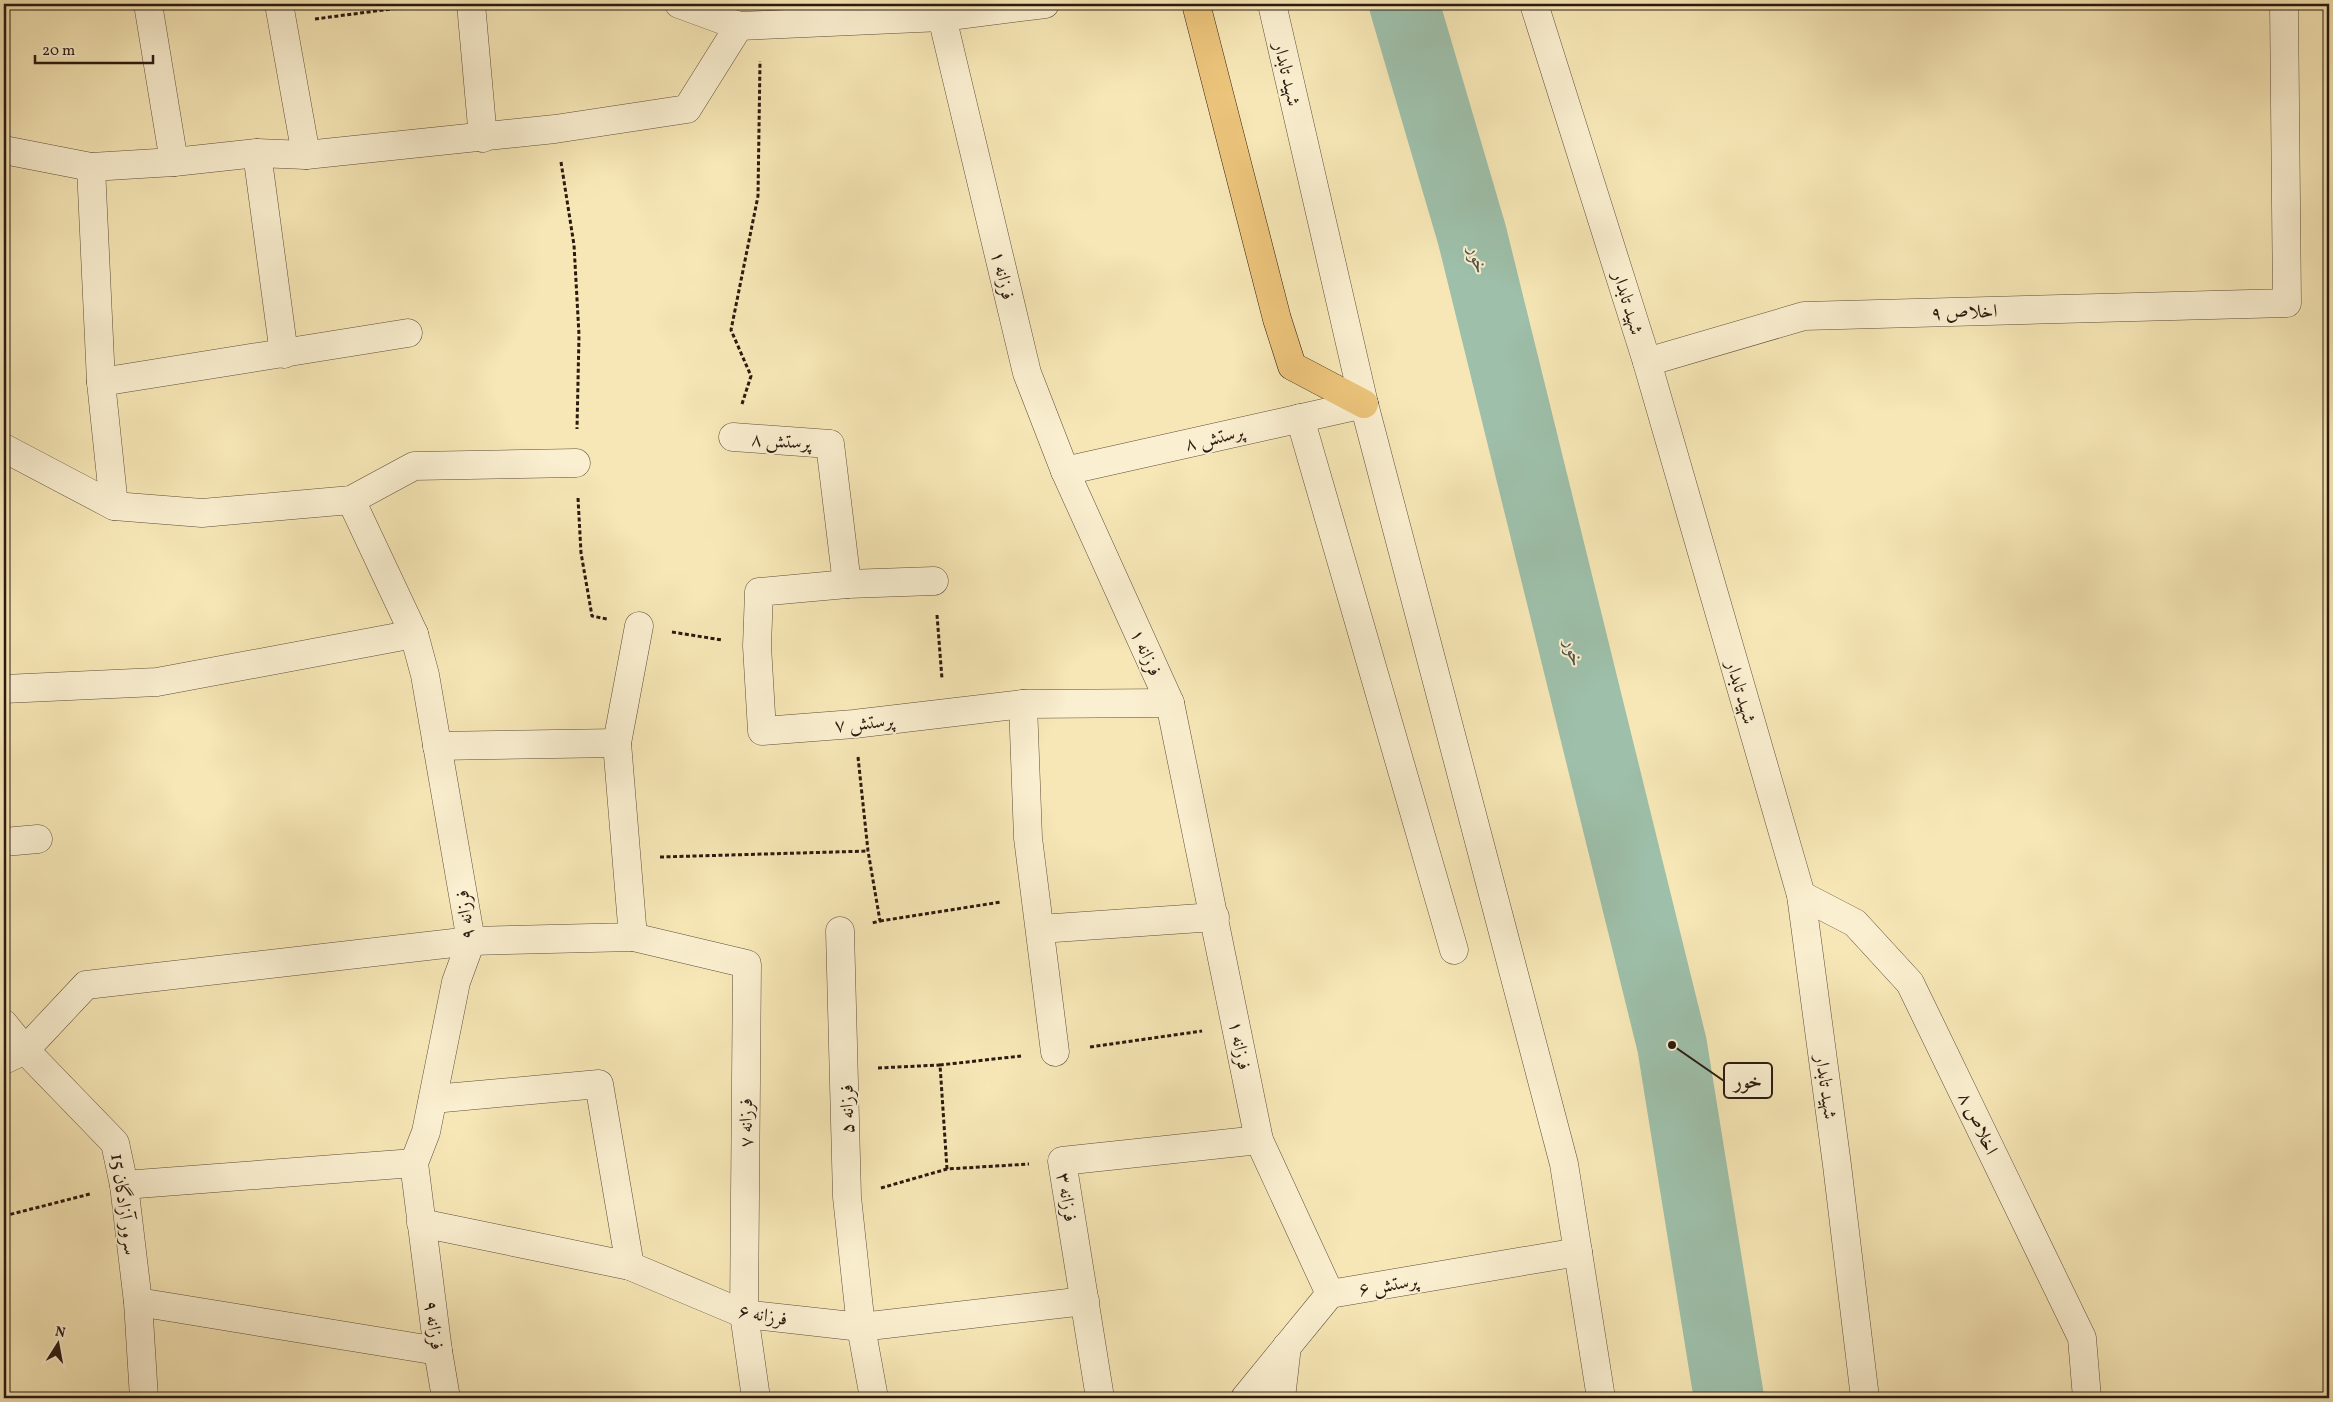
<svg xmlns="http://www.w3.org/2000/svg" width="2333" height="1402" font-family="Vollkorn,Amiri,serif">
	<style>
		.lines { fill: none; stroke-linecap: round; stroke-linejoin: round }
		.river { stroke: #9ec0ab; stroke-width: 70 }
		.minor-casing { stroke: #5e4d39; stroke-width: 29 }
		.major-casing { stroke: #2b1a0f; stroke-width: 29 }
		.path { stroke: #2b1a0f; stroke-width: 3; stroke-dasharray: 4 2.5; stroke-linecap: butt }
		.minor { stroke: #faefd0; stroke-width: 28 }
		.major { stroke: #ecc47b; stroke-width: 28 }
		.labels { text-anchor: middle; stroke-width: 4; stroke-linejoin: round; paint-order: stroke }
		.street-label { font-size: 19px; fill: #2b1a0f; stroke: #faefd0 }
		.water-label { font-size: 20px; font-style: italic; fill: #535446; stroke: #faefd0 }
		.leader { fill: none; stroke: #2b1a0f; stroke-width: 2 }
		.callout-dot { fill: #2b1a0f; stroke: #faefd0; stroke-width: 2 }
		.callout { fill: #faefd0; stroke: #2b1a0f; stroke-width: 2 }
		.callout-label { font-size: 20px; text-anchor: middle; font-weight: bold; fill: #2b1a0f }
	</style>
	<rect width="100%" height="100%" fill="#f7e7b6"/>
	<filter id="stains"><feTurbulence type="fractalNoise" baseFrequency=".004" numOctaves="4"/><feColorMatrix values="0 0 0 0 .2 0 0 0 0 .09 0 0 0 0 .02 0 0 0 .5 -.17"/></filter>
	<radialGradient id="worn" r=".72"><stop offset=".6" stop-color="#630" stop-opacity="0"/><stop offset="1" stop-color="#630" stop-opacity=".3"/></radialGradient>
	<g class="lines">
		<polyline class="river" points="1404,4 1472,235 1672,1045 1729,1398"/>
		<g class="minor-casing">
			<g id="minor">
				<polyline points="148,4 174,162"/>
				<polyline points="279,4 306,155"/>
				<polyline points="471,4 483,138"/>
				<polyline points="679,4 739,26 942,17 1045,4"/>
				<polyline points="1272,4 1364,404 1564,1164 1601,1398"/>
				<polyline points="1534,4 1647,362 1801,895 1837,1165 1865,1398"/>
				<polyline points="942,17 1027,373 1065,471 1170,703 1259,1140 1330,1294"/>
				<polyline points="4,150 91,167 174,162 257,153 306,155 555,129 687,109 739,26"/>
				<polyline points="257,153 284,354"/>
				<polyline points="91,167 101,382 114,506"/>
				<polyline points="1647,362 1804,316 2287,303 2284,4"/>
				<polyline points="101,382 408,333"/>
				<polyline points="1300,418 1454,950"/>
				<polyline points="733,437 830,444 847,584"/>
				<polyline points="4,448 114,506 202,513 351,500 414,466 576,463"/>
				<polyline points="1065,471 1364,404"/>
				<polyline points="351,500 414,634 425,675 471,941 456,982 426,1132 414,1163 438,1351 446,1398"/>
				<polyline points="934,581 847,584 759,592 757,646 762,731 854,724 1023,704 1170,703"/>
				<polyline points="4,689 157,682 414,634"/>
				<polyline points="1023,704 1028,838 1055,1052"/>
				<polyline points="437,746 617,743"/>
				<polyline points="4,842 38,839"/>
				<polyline points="1801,895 1855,923 1910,983 2082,1338 2087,1398"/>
				<polyline points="1040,929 1215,917"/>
				<polyline points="840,931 847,1197 861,1327 874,1398"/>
				<polyline points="633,937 747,964 744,1314 756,1398"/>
				<polyline points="4,1024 25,1050 115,1143 124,1185 138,1302 144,1398"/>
				<polyline points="4,1060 25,1050 86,985 471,941 633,937 617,743 639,626"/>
				<polyline points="433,1099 599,1084 630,1266"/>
				<polyline points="124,1185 414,1163"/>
				<polyline points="421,1223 630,1266 744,1314 861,1327 1085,1301"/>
				<polyline points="138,1302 438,1351"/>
				<polyline points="1100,1398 1062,1161 1259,1140"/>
				<polyline points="1245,1398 1330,1294 1578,1252"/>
				<polyline points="1281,1398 1287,1346"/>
			</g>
		</g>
		<g class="major-casing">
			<polyline id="major" points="1196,4 1277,319 1292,366 1364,404"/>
		</g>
		<g class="path">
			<polyline points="315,19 429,4"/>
			<polyline points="561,162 574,245 579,335 577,429"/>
			<polyline points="742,404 751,376 731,330 758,196 760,61"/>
			<polyline points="578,498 581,553 592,616 607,619"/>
			<polyline points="937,615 942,679"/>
			<polyline points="672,632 722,640"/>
			<polyline points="858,757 868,851 880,921 872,923"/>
			<polyline points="660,857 868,851"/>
			<polyline points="880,921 1001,902"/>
			<polyline points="1090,1047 1202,1031"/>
			<polyline points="878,1068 940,1065"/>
			<polyline points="947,1169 940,1065 1021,1056"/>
			<polyline points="881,1188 947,1169 1029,1164"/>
			<polyline points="4,1216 90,1194"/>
		</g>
		<use href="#minor" class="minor"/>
		<use href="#major" class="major"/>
	</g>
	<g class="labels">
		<g class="street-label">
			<text transform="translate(1288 74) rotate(77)" y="7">شهید تابدار</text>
			<text transform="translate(1004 275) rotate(77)" y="7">فرزانه ۱</text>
			<text transform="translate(1629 303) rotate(73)" y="7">شهید تابدار</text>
			<text transform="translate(1964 311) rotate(-2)" y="7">اخلاص ۹</text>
			<text transform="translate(1214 437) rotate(-13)" y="7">پرستش ۸</text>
			<text transform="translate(781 440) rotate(4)" y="7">پرستش ۸</text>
			<text transform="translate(1147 652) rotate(66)" y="7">فرزانه ۱</text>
			<text transform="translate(1742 692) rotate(74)" y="7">شهید تابدار</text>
			<text transform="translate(864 722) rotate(-5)" y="7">پرستش ۷</text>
			<text transform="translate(464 915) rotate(-97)" y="7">فرزانه ۹</text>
			<text transform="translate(1241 1045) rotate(79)" y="7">فرزانه ۱</text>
			<text transform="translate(1827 1087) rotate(82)" y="7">شهید تابدار</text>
			<text transform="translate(846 1109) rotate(-91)" y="7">فرزانه ۵</text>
			<text transform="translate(745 1123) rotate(-90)" y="7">فرزانه ۷</text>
			<text transform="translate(1979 1123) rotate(64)" y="7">اخلاص ۸</text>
			<text transform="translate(1068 1197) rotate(81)" y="7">فرزانه ۳</text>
			<text transform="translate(125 1204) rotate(82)" y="7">سرور آزادگان 15</text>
			<text transform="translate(1388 1284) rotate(-9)" y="7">پرستش ۶</text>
			<text transform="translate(763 1314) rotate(10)" y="7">فرزانه ۶</text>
			<text transform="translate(435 1325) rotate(82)" y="7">فرزانه ۹</text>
		</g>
		<g class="water-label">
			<text transform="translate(1479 260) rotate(76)" y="7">خور</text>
			<text transform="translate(1575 653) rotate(76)" y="7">خور</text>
		</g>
	</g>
	<path class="leader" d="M1672 1045L1724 1081"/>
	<circle class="callout-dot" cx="1672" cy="1045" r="5"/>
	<rect class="callout" x="1724" y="1063" width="48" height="35" rx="5"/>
	<g class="callout-label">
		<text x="1748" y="1088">خور</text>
	</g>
	<rect width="2333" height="1402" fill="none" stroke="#f7e7b6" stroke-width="20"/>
	<rect x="5" y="5" width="2323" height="1392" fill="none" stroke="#2b1a0f" stroke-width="2.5"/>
	<rect x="10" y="10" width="2313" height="1382" fill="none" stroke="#2b1a0f"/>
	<g transform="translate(58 1344) rotate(11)" stroke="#faefd0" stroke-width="4" paint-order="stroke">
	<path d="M0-4L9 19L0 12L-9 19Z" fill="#2b1a0f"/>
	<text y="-8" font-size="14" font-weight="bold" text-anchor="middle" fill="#2b1a0f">N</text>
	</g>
	<path d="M35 55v8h118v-8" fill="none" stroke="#2b1a0f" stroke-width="2.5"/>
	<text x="42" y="55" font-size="15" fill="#2b1a0f" stroke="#faefd0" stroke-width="4" paint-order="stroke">20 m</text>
	<rect width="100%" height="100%" filter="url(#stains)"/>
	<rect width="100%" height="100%" fill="url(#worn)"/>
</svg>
